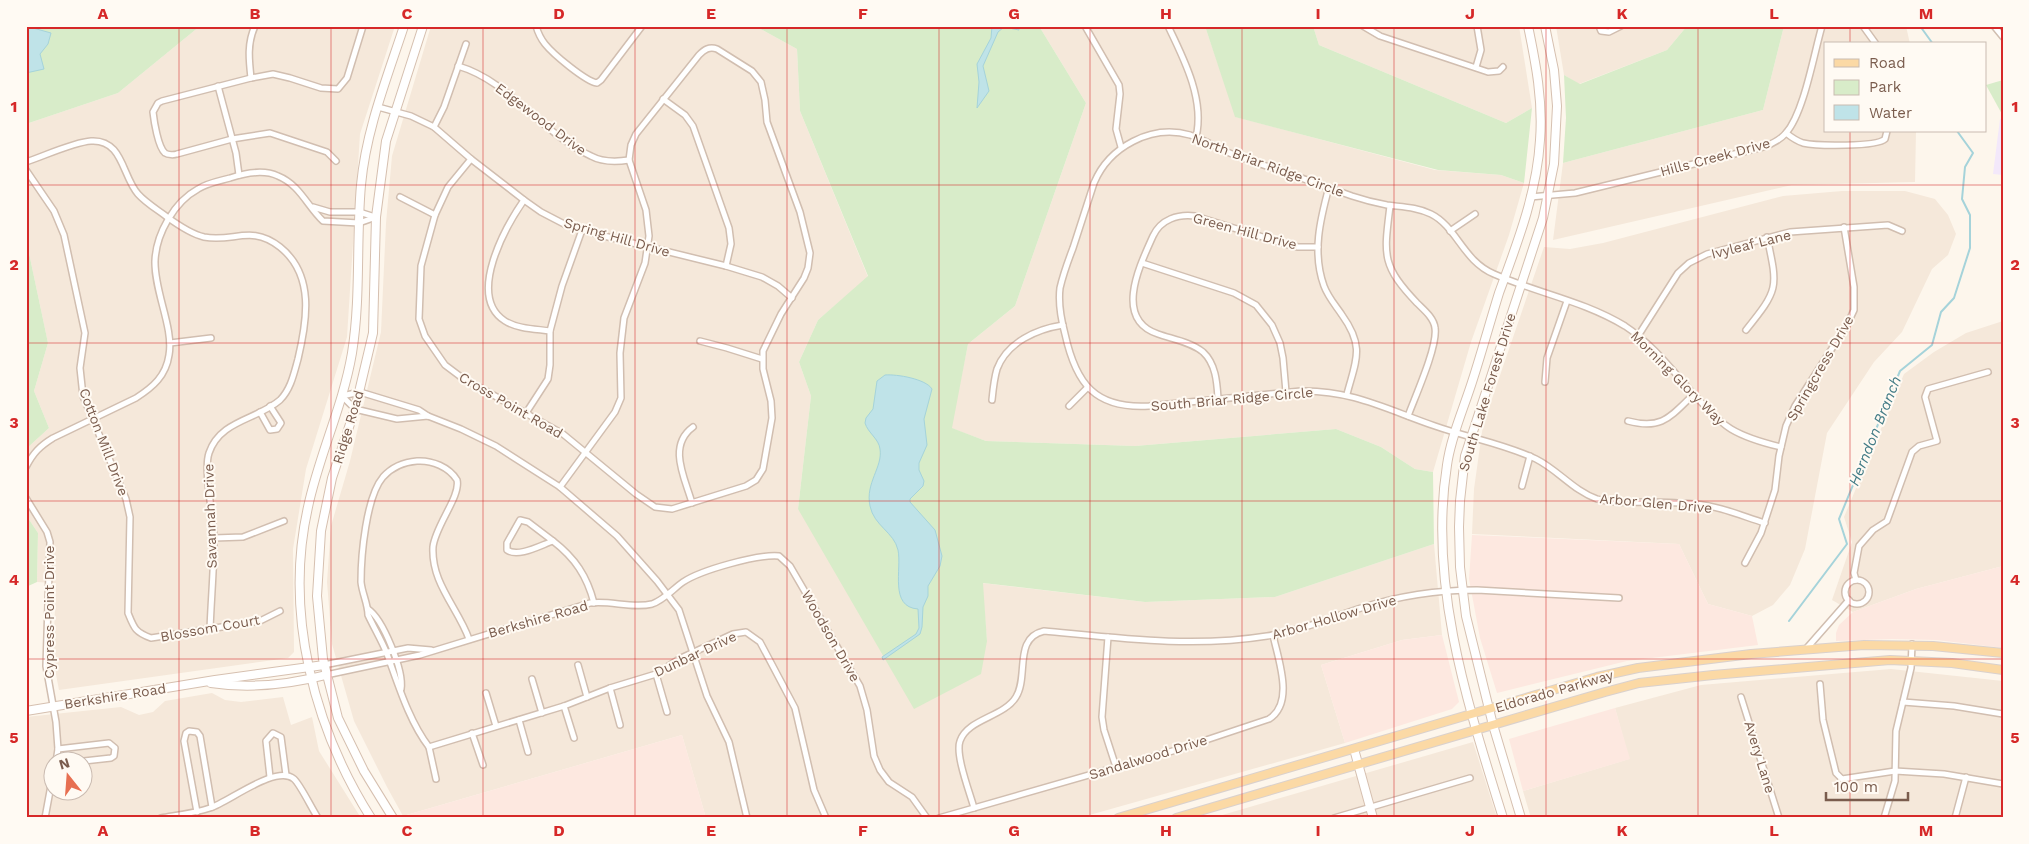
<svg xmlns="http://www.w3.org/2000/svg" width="2029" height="844" font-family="'Work Sans',sans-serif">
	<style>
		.residential { fill: #f5e8da; fill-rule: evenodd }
		.commercial { fill: #fde8e0 }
		.education { fill: #f3e8fa }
		.green { fill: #d8ecc9 }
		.water { fill: #bfe3e8; stroke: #a5d3da }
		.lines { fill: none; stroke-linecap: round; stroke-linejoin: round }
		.stream { stroke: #a5d3da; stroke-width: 2 }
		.street-casing { stroke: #d1beb0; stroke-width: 8 }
		.secondary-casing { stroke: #d6c0b0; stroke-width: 10 }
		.primary-casing { stroke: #dad1cd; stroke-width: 10 }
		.street { stroke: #fff; stroke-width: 5 }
		.secondary { stroke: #fff; stroke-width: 8 }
		.primary { stroke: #fbd9a5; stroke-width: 8 }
		.grid { fill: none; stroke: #d62828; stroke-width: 1; stroke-opacity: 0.55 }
		.labels { text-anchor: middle; stroke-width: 4; stroke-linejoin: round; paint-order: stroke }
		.street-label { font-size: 14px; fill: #7a5c4d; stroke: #fffaf3 }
		.water-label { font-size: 15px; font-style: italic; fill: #437c86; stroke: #fffaf3 }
		.neatline { fill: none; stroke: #d62828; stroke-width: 2 }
		.grid-label { font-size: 16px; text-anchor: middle; font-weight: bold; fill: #d62828 }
	</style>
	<rect width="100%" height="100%" fill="#fdf6ec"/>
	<g class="residential">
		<polygon points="200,26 395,26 360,134 347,337 306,469 293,549 294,652 288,658 59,690 53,659 56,583 37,582 38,533 26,515 26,449 49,428 34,391 48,343 26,239 26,124 118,93"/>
		<polygon points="431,26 755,26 797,49 800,111 868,277 818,320 799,362 811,396 798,509 987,641 982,583 1145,602 1275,597 1434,544 1442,635 1402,640 1321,665 1345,743 1079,818 706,818 682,735 403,816 387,787 354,721 332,644 327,582 331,526 350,461 381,332 386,223 392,156"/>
		<polygon points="1039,26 1205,26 1236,117 1435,170 1501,175 1524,183 1509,235 1471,342 1433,472 1415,469 1381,447 1336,429 1135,446 986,441 951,428 968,344 1015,306 1086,103"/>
		<polygon points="1313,26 1519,26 1532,108 1506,123 1319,45"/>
		<polygon points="1556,26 1687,26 1667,50 1579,84 1564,75"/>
		<polygon points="1784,26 1906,26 1910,44 1825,44 1825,131 1916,131 1915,182 1792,185 1553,240 1563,163 1763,110"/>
		<polygon points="1842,191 1905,191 1935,199 1948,215 1956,234 1948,255 1932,269 1902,332 1874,362 1827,433 1805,549 1790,585 1773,605 1752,616 1708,604 1679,544 1472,534 1474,489 1483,425 1544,247 1570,249 1603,243 1783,196"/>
		<polygon points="2003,321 2003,566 1916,589 1853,612 1832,600 1852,542 1844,517 1904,374 1934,352 1966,333"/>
		<polygon points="1891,669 2003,681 2003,818 1531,818 1523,791 1629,759 1615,708 1701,685"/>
		<path d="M 212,693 L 225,700 L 241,702 L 283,697 L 291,725 L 312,717 L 319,751 L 361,818 L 26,818 L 26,717 L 121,707 L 139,715 L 153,712 L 165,701 ZM 52,762 L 82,762 L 82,792 L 52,792 Z"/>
		<polygon points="1473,742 1497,818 1212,818"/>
	</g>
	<g class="commercial">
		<polygon points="1472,535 1679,544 1708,604 1752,616 1758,645 1627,661 1497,693 1480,638 1469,579"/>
		<polygon points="2003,566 2003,648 1937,640 1892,639 1836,641 1836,633 1839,625 1853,612 1916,589"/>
		<polygon points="1442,635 1459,702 1452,709 1345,743 1321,665 1402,640"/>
		<polygon points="1615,708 1630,759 1523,791 1509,739"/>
		<polygon points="682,735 706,818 404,818 403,816"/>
	</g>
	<polygon class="education" points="2003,118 2003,175 1993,174 2000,119"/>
	<g class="green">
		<polygon points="26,26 200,26 118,93 26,124"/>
		<polygon points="755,26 1039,26 1086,103 1015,306 968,344 952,428 986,441 1135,446 1336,429 1381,447 1415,469 1433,472 1434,544 1275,597 1145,602 983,583 987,641 981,674 914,709 798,509 811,396 799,362 818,320 868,276 800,111 797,49"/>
		<polygon points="1205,26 1313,26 1319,45 1506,123 1532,108 1524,183 1501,175 1438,170 1235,117"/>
		<polygon points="1687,26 1784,26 1763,110 1563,163 1566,118 1564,75 1580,84 1667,50"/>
		<polygon points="2003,80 2003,116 1986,85"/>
		<polygon points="26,239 48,343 34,391 49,428 26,449"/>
		<polygon points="26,515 38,533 37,582 26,587"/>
	</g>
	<g class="water">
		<polygon points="26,26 51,33 48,44 40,54 44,69 26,73"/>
		<polygon points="992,26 1019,26 1019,30 1004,27 998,32 983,66 989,91 977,108 979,82 977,64 991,38"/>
		<path d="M 885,375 C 897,374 926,379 932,389 L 924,419 L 927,445 L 919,463 L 919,470 L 924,481 L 923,486 L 910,499 L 910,502 L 935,530 L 942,556 L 940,566 L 928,586 L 928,596 L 923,607 L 922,627 L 920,634 L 883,660 L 882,657 L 916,634 L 919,628 L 918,609 C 889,607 902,569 898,550 C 894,532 874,526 870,506 C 865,483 883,467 880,449 C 879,439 868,433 865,423 L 866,418 L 873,409 L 877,381 Z"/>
	</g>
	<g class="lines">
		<g class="stream">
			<polyline points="1920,26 1933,44"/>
			<polyline points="1789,621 1847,544 1839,519 1900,371 1932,345 1941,312 1954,298 1970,248 1970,215 1962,199 1965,167 1973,153 1957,131"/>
		</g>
		<g class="street-casing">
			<g id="street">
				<path d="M 536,26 C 538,33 541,39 545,44 C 553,54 585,81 597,83 L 601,80 L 642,26"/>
				<polyline points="1085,26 1119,85 1120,94 1116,129 1121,147"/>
				<path d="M 1168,26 C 1184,59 1205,100 1196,137"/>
				<polyline points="1363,26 1380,36 1488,72 1499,71 1503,67"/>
				<polyline points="1599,26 1601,31 1609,32 1621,26"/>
				<polyline points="1863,26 1876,44"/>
				<polyline points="1994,26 2003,37"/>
				<path d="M 458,66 C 510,81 542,134 591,156 C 602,162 616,162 629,160"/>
				<polyline points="1476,67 1481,50 1477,26"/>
				<path d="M 251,78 C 249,60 247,43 255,26"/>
				<polyline points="218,86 236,153 239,175"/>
				<polyline points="663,99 685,115 693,126 729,228 731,244 726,266"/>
				<polyline points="378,107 411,116 434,127 471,159 524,200 541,212 566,225 596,234 726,266 762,277 778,286 792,298"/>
				<polyline points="434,127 444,107 466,44"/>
				<path d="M 1786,133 C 1791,137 1797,141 1803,143 C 1816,146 1877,147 1885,139 L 1887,131"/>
				<path d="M 471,159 L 448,187 L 435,215 L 421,266 L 419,319 L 425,336 L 445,365 L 461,377 L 563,434 L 636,494 L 655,507 L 672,509 L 746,486 L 756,480 L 763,469 L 772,418 L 771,401 L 763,369 L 763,351 L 781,314 L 804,278 L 808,268 L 810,253 L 800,212 L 767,122 L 765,100 L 761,82 L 752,71 L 717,49 C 709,46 704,50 699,55 L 636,134 L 631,145 L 629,160 L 646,210 L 649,236 L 645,263 L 624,318 L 620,353 L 621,398 L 615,412 L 560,487"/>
				<path d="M 336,161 L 327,152 L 270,133 L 232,139 L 177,154 C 174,155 168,155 165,153 C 158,147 154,121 153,112 L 158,103 L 162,101 L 251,78 L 273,74 L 290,78 L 321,88 L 338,89 L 347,78 L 363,26"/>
				<path d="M 26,162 C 44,156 74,142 91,141 C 123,139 122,176 138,194 C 146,203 158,210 167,217 C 178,225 191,234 204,237 C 233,243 251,224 280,247 C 315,275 307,321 298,359 C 294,373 291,389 280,400 C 257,420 220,420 209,453 C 203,471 214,517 214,539 C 214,569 211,600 210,630"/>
				<path d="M 26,170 L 54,211 L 64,235 L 85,333 L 80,368 L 83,396 L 126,499 L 130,517 L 128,613 C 134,628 135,632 151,638 L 260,621 L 280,611"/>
				<path d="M 1329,187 C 1320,220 1312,253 1324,286 C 1328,297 1336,306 1342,315 C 1365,347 1356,360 1347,394"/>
				<polyline points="400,197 435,215"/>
				<path d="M 1530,197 L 1575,193 L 1763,147 C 1772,144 1780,140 1786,133 C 1804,113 1814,53 1822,26"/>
				<path d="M 524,200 C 506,226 466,296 505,321 C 518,329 536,329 550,331"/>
				<path d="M 1390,206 C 1384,255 1381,265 1417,303 C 1424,310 1434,318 1435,328 C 1438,346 1415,397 1408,416"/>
				<polyline points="313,207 330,212 359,212 375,217"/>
				<polyline points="1450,231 1475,214"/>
				<polyline points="1142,263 1234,293 1256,305 1272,325 1280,343 1283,358 1286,392"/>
				<path d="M 1746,330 C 1779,289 1778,288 1767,237"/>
				<polyline points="1638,336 1678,273 1689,263 1707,254 1790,232 1888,225 1902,231"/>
				<polyline points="700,341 727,348 762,359"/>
				<polyline points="170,343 211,338"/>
				<polyline points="1545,382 1547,358 1567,301"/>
				<polyline points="342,396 355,409 397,419 428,416 461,429 496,446 560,487 617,536 657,581 679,610 707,696 729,742 747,818"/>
				<polyline points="342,396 360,392 419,410 428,416"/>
				<path d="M 1218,398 C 1217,383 1216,364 1203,352 C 1191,342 1172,339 1158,334 C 1113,319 1140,265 1153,236 C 1161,219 1178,214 1195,216 L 1285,244 L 1298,247 L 1318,247"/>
				<path d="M 992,400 C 993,390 994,379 997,369 C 1007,342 1037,329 1063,325"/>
				<polyline points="1069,406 1087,388"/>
				<polyline points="260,412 270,430 277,429 281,423 270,406"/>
				<polyline points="526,413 548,379 550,365 550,331 562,286 582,230"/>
				<path d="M 1628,421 C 1662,430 1670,417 1694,394"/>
				<path d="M 26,467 C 33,453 40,446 53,438 L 136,398 C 153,387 166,376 169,355 C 174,328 154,291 155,261 C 156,234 174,202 198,189 C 207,183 219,181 230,178 C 245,173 263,169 278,176 C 300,185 307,206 323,221 L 359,223 L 376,217"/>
				<polyline points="1522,486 1530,456"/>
				<polyline points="26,498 47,532 50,542 46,666 56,722 58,749 56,762"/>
				<path d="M 692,503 C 685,478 667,446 693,427"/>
				<path d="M 520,520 L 528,522 L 553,541 C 541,545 518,558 507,550 L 507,543 Z"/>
				<path d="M 1765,523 C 1742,516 1719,506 1695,504 C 1680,503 1665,502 1650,502 C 1632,502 1614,504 1597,499 C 1574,491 1558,470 1536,459 C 1505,444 1469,438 1435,426 C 1388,410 1352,390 1301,391 L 1149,406 C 1095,409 1076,384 1065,334 C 1061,319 1058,304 1060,288 C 1063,275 1068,261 1073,248 C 1080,226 1087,204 1094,183 C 1109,147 1151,124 1190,135 C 1208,141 1224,152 1242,158 C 1279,170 1316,183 1352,196 C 1364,200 1376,203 1387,205 C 1402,207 1417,207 1431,214 C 1457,227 1463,261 1494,274 C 1537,293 1584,301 1625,326 C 1654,345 1675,374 1699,400 C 1709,410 1719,422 1731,429 C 1746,438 1764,443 1781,447"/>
				<polyline points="214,538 243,537 284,521"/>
				<path d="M 553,541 C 575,558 587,576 594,603"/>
				<polyline points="1745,563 1761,533 1775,490 1779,456 1786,426 1795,406 1847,325 1854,310 1854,287 1844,227"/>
				<polyline points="1856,580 1854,573 1859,546 1873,530 1887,521 1912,452 1919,446 1937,441 1925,397 1928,389 1988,372"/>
				<circle cx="1857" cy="592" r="12"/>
				<path d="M 368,609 C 383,619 404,671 401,689"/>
				<polyline points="1108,637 1102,717 1104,730 1116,767"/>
				<path d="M 469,639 C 458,608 431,583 433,547 C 435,526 461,496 457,480 C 449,467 432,460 417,461 C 404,462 392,467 383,477 C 366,497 361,556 361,582 C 362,593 368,604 368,615 C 374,628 382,641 387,654 C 398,684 409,721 429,747 L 564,706 L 610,688 L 656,674 L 679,659 L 733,634 L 746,632 L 760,642 L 795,708 L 814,790 L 826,818"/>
				<polyline points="1806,649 1849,600"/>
				<polyline points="324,665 408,648 431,650"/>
				<polyline points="578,665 587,697"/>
				<polyline points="656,674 667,712"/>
				<path d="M 326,675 L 420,655 L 590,603 C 610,600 632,609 652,604 C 664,600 673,589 683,582 C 701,570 758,554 779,556 L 790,566 L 860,686 L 867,710 L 874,756 L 880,770 L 889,782 L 912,797 L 927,818"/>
				<polyline points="532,679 542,713"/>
				<polyline points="1820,684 1823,720 1836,773 1842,779 1895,771 1944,774 2003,784"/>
				<polyline points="610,688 620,725"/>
				<polyline points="486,693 496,726"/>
				<polyline points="1741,697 1779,818"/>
				<polyline points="1903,702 1954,706 2003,714"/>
				<polyline points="564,706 574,738"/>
				<polyline points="519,720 528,752"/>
				<polyline points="472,733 483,765"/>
				<polyline points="429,747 436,779"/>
				<polyline points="58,749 109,743 115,748 114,756 111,758 75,762"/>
				<polyline points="270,777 266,741 273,733 281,737 286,775"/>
				<path d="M 974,808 C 970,793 955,755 960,741 C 967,719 1004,717 1016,697 C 1029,676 1013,638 1044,631 C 1118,638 1192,648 1267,636 C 1300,631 1330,618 1361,608 C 1398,596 1439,590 1477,590 L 1619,598"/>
				<polyline points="197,812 184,741 186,733 189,731 197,732 200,736 212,807"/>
				<polyline points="45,818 52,780"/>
				<path d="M 161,818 C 178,815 195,813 210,808 C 229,802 276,764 294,779 C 300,784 312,809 318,818"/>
				<path d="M 939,818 L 1176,750 L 1269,719 C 1295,703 1278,659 1273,635"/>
				<polyline points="1334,818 1470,778"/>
				<polyline points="1884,818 1895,781 1896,731 1911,668 1912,644"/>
				<polyline points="1955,818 1966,777"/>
			</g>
		</g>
		<g class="secondary-casing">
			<g id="secondary">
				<path d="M 211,683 C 250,689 287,685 326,675"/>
				<polyline points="26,711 215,680 324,665"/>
				<polyline points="1354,749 1373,818"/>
				<path d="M 371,818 C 314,728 284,613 308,507 C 319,455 343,406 352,353 C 361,297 356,241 361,185 C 366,130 387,78 404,26"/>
				<polyline points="393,818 364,771 338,718 323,659 317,596 321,531 332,478 355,409 373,333 376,217 386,141 423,26"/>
				<path d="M 1503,818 C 1468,705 1428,585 1447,465 C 1451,436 1464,408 1473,379 C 1482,351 1490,322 1499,293 C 1517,244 1537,193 1540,140 C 1543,101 1536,64 1528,26"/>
				<polyline points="1521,818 1493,725 1466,616 1460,567 1459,527 1460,501 1465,456 1543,218 1554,164 1557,106 1554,70 1545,26"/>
			</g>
		</g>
		<g class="primary-casing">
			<g id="primary">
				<polyline points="1118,818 1597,677 1638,668 1751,654 1864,645 1933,646 2003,653"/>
				<polyline points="1176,818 1605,692 1639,683 1713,675 1890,660 1952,663 2003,670"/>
			</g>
		</g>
		<use href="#street" class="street"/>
		<use href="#secondary" class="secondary"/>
		<use href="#primary" class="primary"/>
	</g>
	<path class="grid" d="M 179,26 L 179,818M 331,26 L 331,818M 483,26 L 483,818M 635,26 L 635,818M 787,26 L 787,818M 939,26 L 939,818M 1090,26 L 1090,818M 1242,26 L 1242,818M 1394,26 L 1394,818M 1546,26 L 1546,818M 1698,26 L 1698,818M 1850,26 L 1850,44M 1850,131 L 1850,818M 26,185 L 2003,185M 26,343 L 2003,343M 26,501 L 2003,501M 26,659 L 2003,659"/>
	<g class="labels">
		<g class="street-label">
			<text transform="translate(541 119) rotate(37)" y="5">Edgewood Drive</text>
			<text transform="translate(1715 157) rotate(-15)" y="5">Hills Creek Drive</text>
			<text transform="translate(1268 165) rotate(20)" y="5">North Briar Ridge Circle</text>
			<text transform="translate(1245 231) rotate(15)" y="5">Green Hill Drive</text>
			<text transform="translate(617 237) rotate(16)" y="5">Spring Hill Drive</text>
			<text transform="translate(1751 244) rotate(-14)" y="5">Ivyleaf Lane</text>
			<text transform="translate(1820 368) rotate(-60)" y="5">Springcress Drive</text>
			<text transform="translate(1678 378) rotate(45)" y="5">Morning Glory Way</text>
			<text transform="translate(1487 392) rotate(-73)" y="5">South Lake Forest Drive</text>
			<text transform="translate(1232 399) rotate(-5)" y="5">South Briar Ridge Circle</text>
			<text transform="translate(511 405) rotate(30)" y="5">Cross Point Road</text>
			<text transform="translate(348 427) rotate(-73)" y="5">Ridge Road</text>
			<text transform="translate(104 442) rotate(69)" y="5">Cotton Mill Drive</text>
			<text transform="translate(1656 503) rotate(5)" y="5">Arbor Glen Drive</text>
			<text transform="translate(210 516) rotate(-92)" y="5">Savannah Drive</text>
			<text transform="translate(49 612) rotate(-90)" y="5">Cypress Point Drive</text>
			<text transform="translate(1334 617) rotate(-16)" y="5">Arbor Hollow Drive</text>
			<text transform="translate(538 619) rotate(-16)" y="5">Berkshire Road</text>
			<text transform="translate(210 628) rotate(-10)" y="5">Blossom Court</text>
			<text transform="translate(831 636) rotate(60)" y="5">Woodson Drive</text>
			<text transform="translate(695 654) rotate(-25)" y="5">Dunbar Drive</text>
			<text transform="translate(1554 691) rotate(-16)" y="5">Eldorado Parkway</text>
			<text transform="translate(115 696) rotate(-9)" y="5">Berkshire Road</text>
			<text transform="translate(1148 757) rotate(-17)" y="5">Sandalwood Drive</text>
			<text transform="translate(1760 757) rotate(73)" y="5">Avery Lane</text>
		</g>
		<g class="water-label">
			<text transform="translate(1875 431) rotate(-68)" y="5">Herndon Branch</text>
		</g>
	</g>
	<rect width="2029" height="844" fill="none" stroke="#fffaf3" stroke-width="55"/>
	<rect x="1824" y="42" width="162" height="90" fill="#fffaf3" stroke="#cabbb1"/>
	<rect x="1834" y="59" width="25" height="8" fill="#fbd9a5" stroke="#cabbb1"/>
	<text x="1869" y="68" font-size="15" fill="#7a5c4d">Road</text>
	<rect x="1834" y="80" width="25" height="15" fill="#d8ecc9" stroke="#cabbb1"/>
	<text x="1869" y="92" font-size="15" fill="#7a5c4d">Park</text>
	<rect x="1834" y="105" width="25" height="15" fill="#bfe3e8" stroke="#cabbb1"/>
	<text x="1869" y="118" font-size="15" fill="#7a5c4d">Water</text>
	<g transform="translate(68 776) rotate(343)"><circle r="24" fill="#fffaf3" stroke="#cabbb1"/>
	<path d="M0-4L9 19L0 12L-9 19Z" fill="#e76f51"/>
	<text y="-8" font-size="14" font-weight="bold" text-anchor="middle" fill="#7a5c4d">N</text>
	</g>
	<path d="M1826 792v8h82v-8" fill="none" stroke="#7a5c4d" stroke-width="2.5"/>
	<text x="1834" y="792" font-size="15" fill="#7a5c4d" stroke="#fffaf3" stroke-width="4" paint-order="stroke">100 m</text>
	<rect x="28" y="28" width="1974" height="788" class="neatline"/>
	<g class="grid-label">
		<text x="103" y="19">A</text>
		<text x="255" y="19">B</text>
		<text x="407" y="19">C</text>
		<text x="559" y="19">D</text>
		<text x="711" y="19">E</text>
		<text x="863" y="19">F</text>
		<text x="1014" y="19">G</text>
		<text x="1166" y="19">H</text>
		<text x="1318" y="19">I</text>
		<text x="1470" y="19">J</text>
		<text x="1622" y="19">K</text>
		<text x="1774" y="19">L</text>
		<text x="1926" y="19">M</text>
		<text x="14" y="112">1</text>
		<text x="2015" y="112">1</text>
		<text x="14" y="270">2</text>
		<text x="2015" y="270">2</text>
		<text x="14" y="428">3</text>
		<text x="2015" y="428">3</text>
		<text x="14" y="585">4</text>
		<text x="2015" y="585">4</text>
		<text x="14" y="743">5</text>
		<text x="2015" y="743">5</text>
		<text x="103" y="836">A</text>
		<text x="255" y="836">B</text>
		<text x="407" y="836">C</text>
		<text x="559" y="836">D</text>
		<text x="711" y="836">E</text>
		<text x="863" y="836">F</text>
		<text x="1014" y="836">G</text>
		<text x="1166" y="836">H</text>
		<text x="1318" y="836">I</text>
		<text x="1470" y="836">J</text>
		<text x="1622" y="836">K</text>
		<text x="1774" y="836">L</text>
		<text x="1926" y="836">M</text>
	</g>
</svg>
